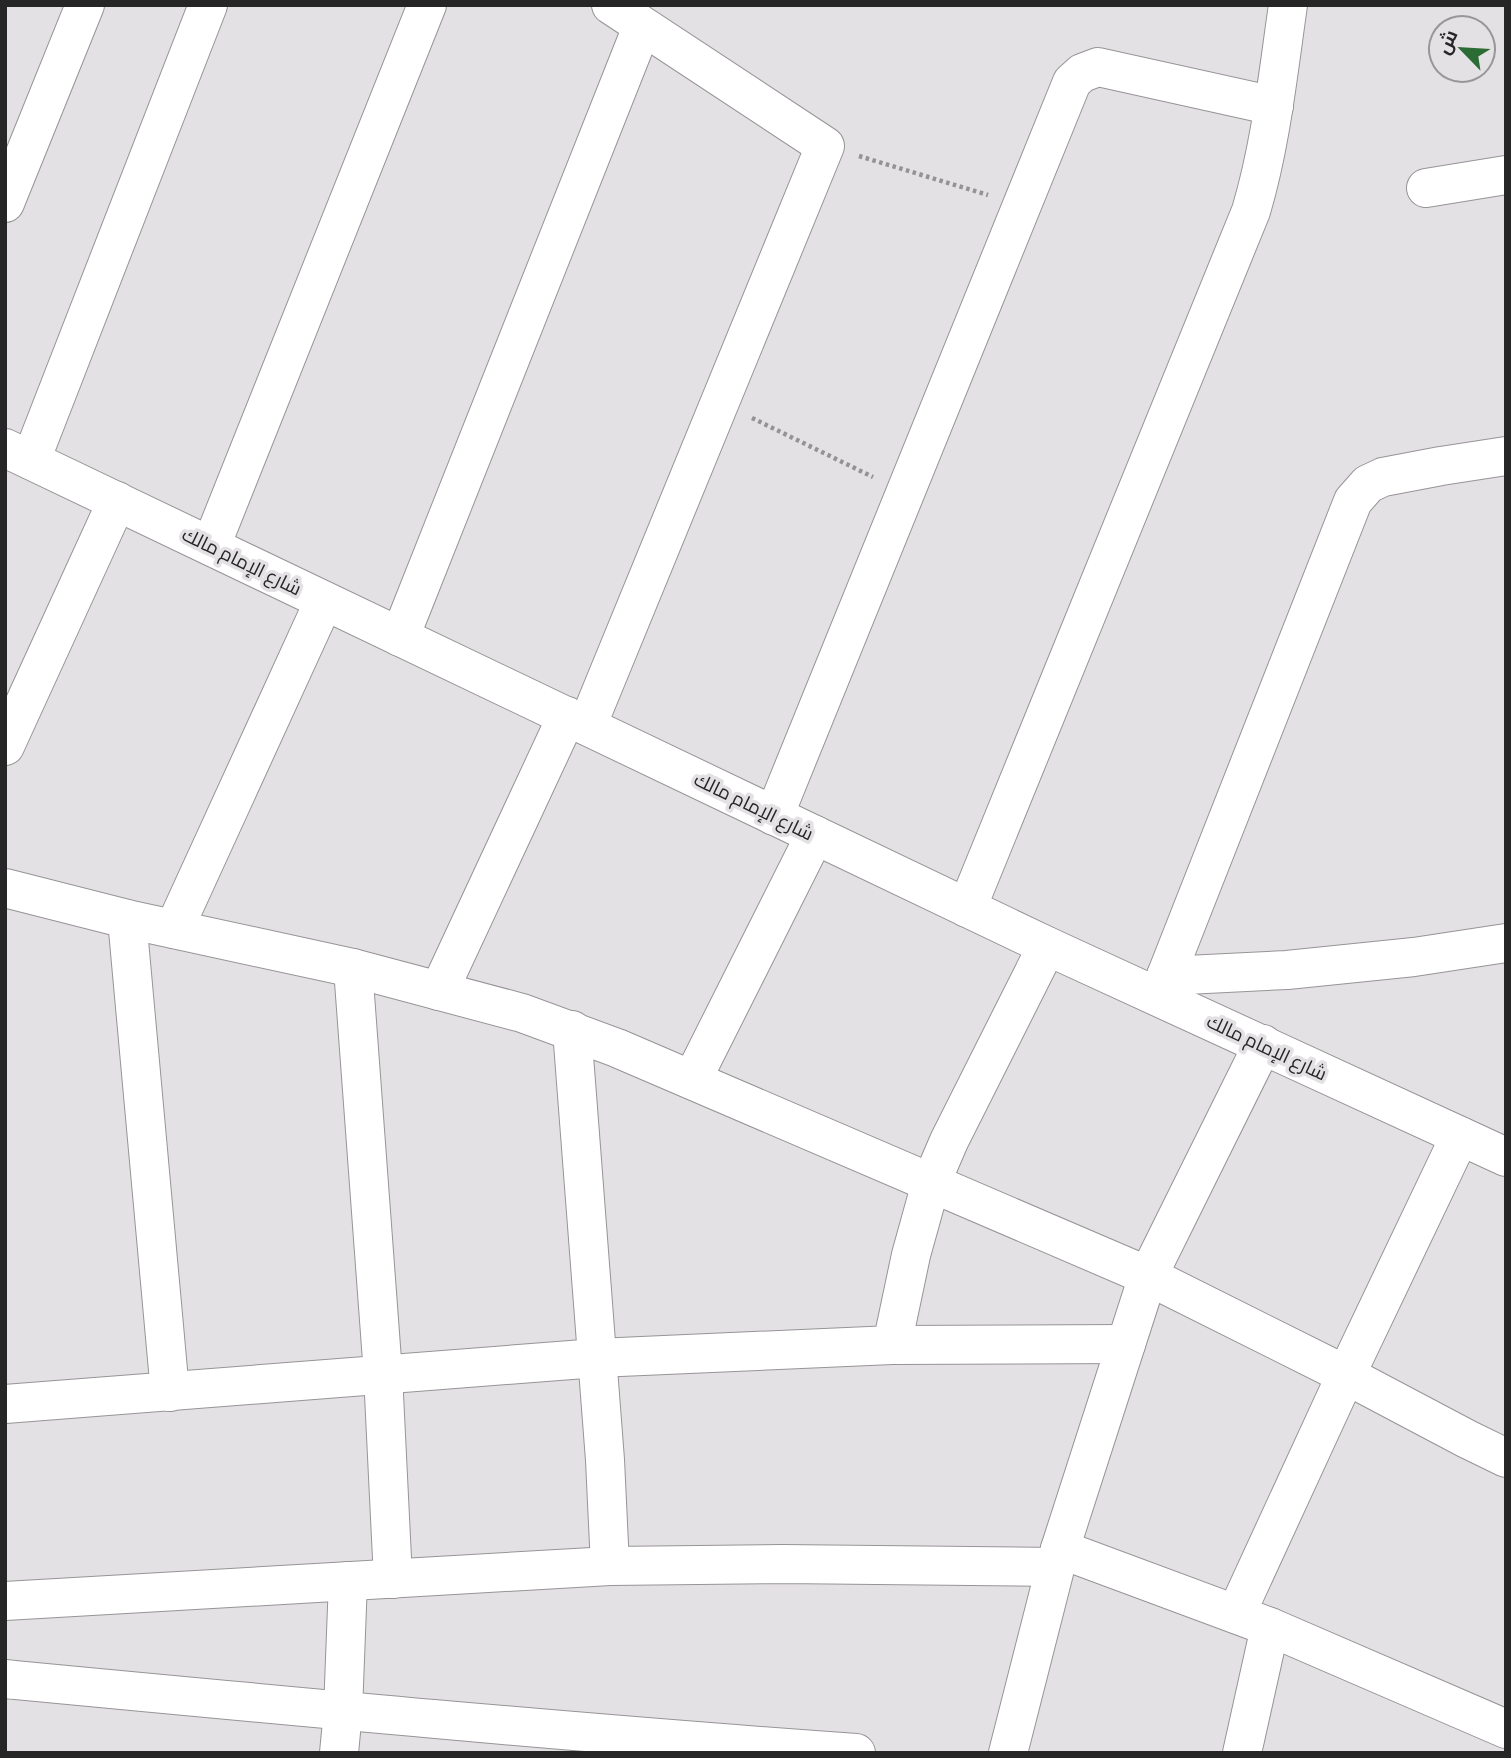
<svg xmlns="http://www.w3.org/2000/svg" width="1511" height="1758" font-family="'Source Sans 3',Cairo,sans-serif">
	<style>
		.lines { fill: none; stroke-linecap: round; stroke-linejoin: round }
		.minor-casing { stroke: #979497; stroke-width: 40 }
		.path { stroke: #959295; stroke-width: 4.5; stroke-dasharray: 3.5 3.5; stroke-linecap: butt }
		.minor { stroke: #fff; stroke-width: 38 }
		.labels { text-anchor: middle; stroke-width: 7; stroke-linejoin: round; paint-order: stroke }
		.street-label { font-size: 19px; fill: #272627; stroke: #e4e1e4 }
	</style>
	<rect width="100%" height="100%" fill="#e4e1e4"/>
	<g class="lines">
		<g class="minor-casing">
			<g id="minor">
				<polyline points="1426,188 1506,175"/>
				<polyline points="5,203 85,5"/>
				<polyline points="5,448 1047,946 1506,1157"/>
				<polyline points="31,460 208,5"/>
				<polyline points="211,546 427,5"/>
				<polyline points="400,637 642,27"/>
				<polyline points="587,726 825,146 611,5"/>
				<polyline points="5,746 117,501"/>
				<polyline points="774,816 1072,82 1082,73 1098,67 1274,106"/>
				<polyline points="5,888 127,919 353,968 522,1013 617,1048 1148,1276 1346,1375 1467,1439 1506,1458"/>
				<path d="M 967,908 L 1251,211 C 1271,144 1278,74 1288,5"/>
				<polyline points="127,919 170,1392"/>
				<polyline points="174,929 324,601"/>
				<polyline points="353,968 383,1374 393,1579"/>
				<polyline points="1166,976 1287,970 1414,957 1506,943"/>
				<polyline points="439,991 567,716"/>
				<polyline points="1160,997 1166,976 1353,501 1368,484 1383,477 1441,466 1506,456"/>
				<polyline points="572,1030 605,1460 610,1566"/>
				<polyline points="692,1080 815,835"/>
				<polyline points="892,1345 911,1255 931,1183 949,1141 1047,946"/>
				<polyline points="5,1404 597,1358 892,1345 1126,1344"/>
				<polyline points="1060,1549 1270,1627 1506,1729"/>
				<polyline points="5,1601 610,1566 782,1564 1055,1567"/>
				<polyline points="1236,1614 1346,1375 1460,1136"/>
				<path d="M 5,1679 C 289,1706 572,1733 856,1753"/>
				<polyline points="339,1753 343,1711 348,1581"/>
				<polyline points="1008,1753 1060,1549 1148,1276 1263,1044"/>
				<polyline points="1242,1753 1270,1627"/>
			</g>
		</g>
		<g class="path">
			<polyline points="859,156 988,195"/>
			<polyline points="752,418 873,477"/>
		</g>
		<use href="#minor" class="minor"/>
	</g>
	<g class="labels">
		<g class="street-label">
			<text transform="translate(242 561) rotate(26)" y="7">شارع الإمام مالك</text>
			<text transform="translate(754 806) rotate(26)" y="7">شارع الإمام مالك</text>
			<text transform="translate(1267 1047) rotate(25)" y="7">شارع الإمام مالك</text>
		</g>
	</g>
	<rect width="1511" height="1758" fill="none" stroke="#272627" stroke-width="14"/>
	<g transform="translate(1462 49) rotate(295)"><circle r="33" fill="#e4e1e4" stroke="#989698" stroke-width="2"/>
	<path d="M0-5L12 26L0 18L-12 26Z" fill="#2b6b34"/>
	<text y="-10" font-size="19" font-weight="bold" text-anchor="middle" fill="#272627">ش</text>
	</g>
</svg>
